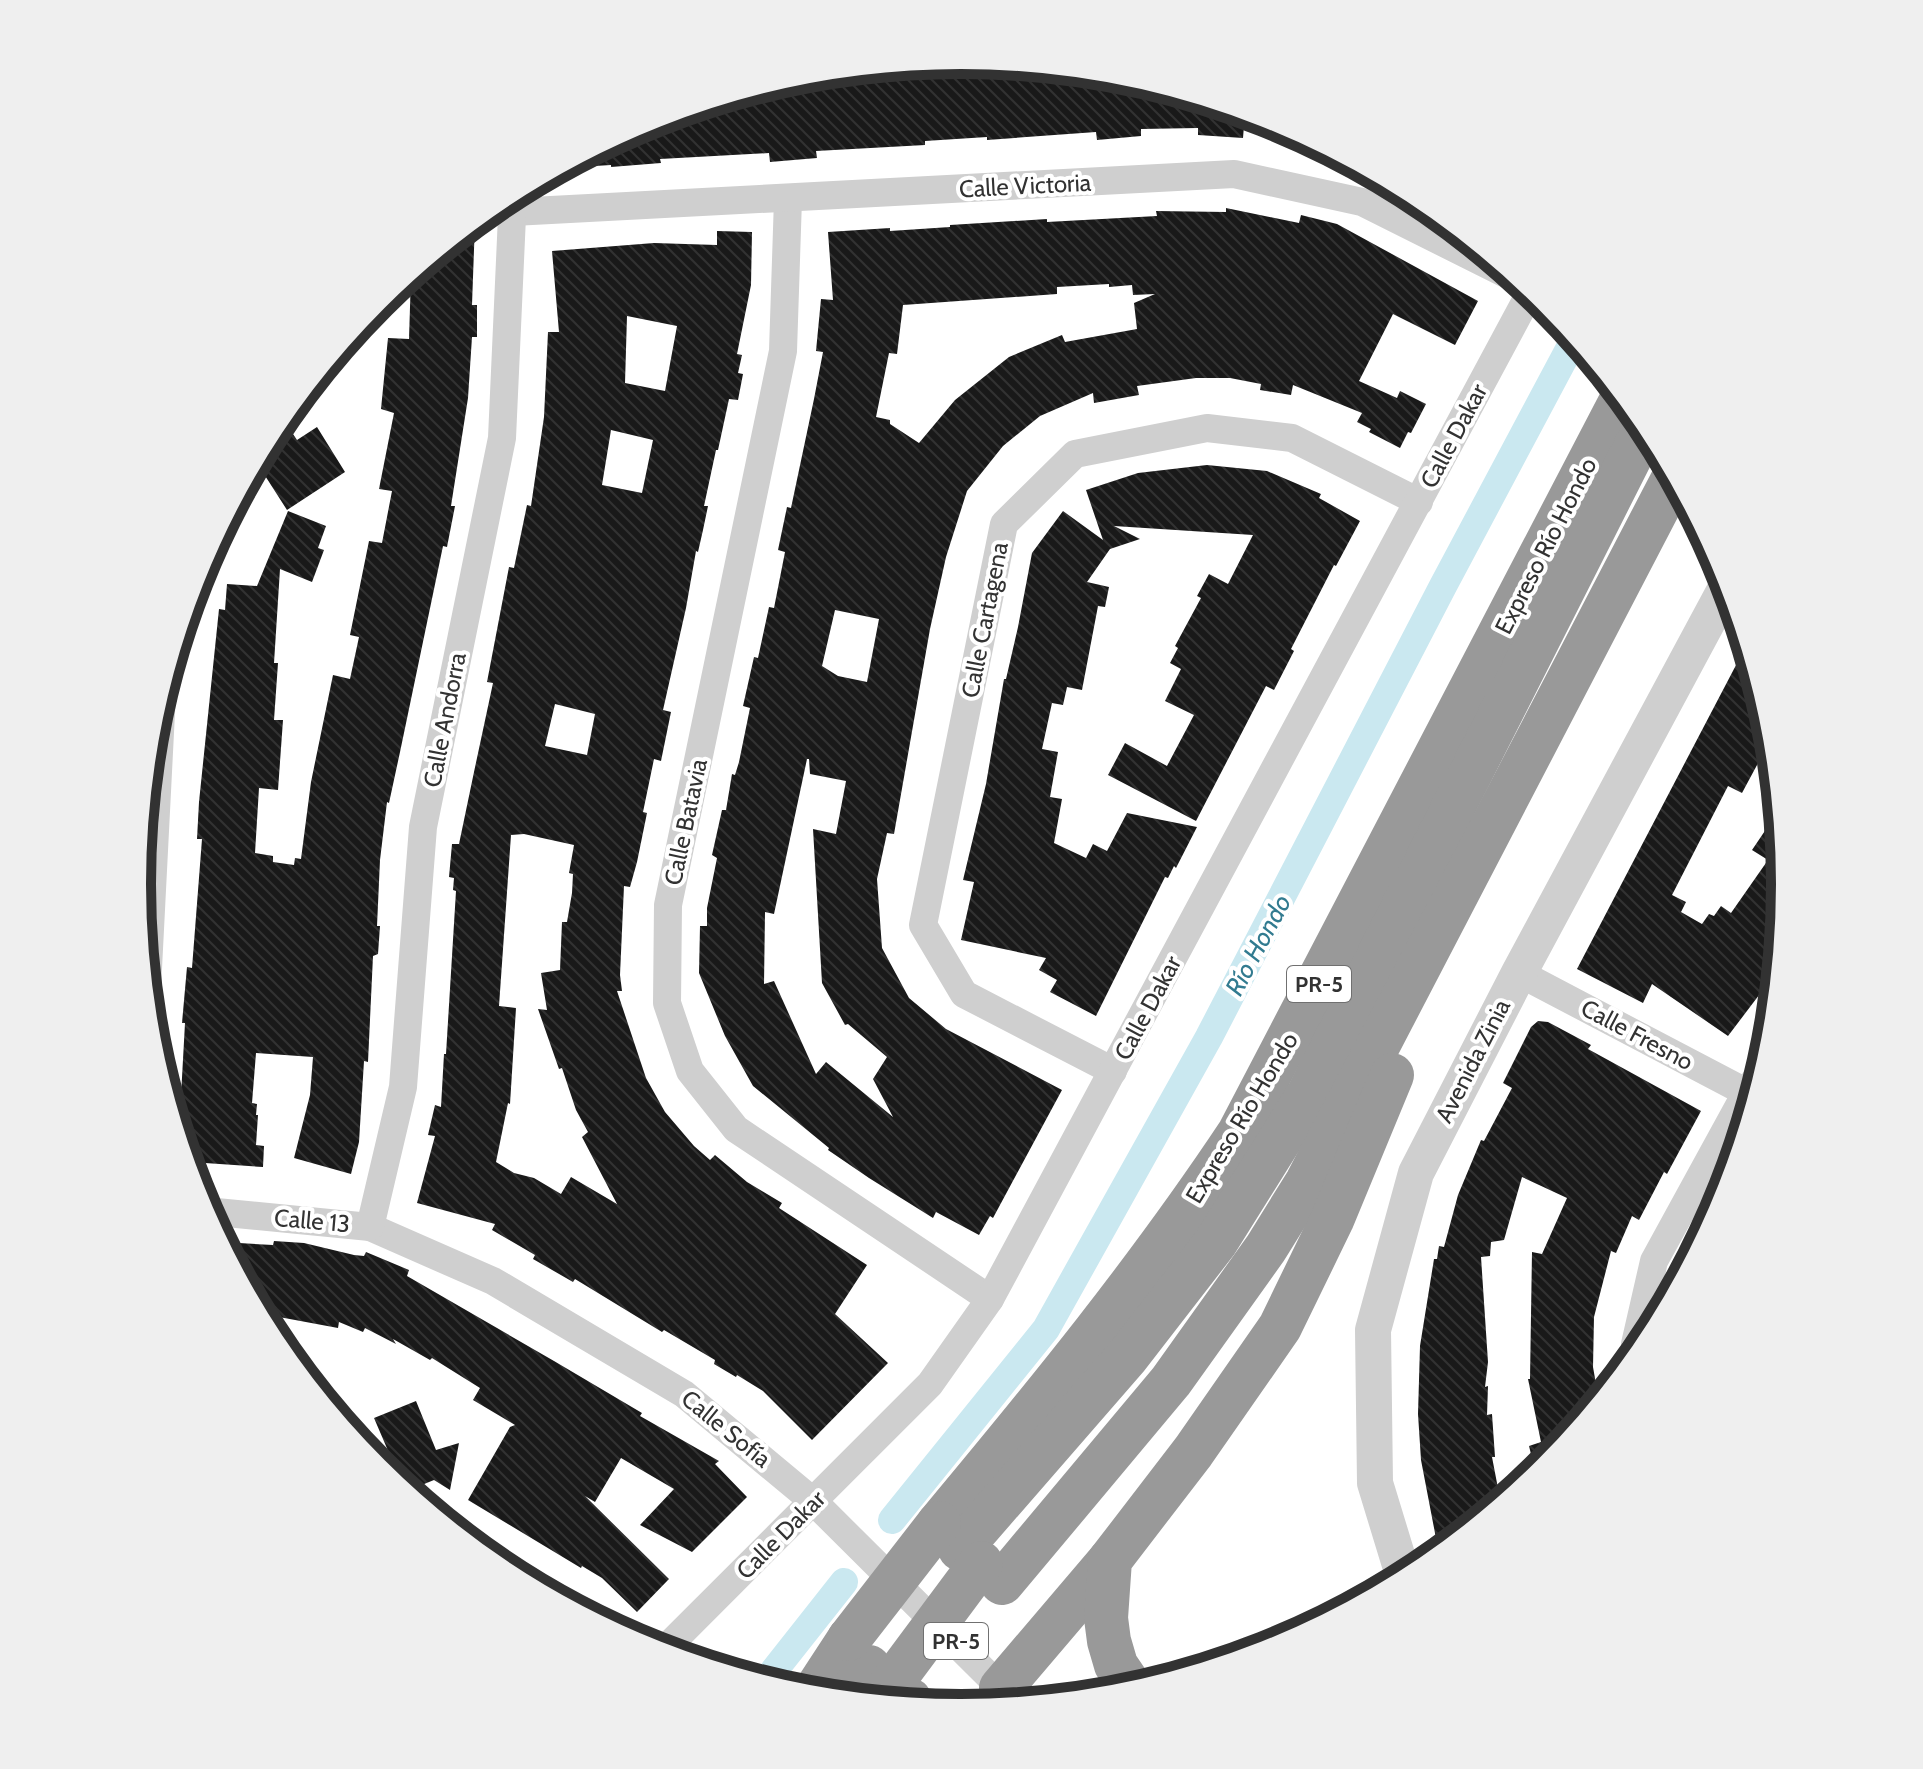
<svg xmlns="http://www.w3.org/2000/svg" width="1923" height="1769" font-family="Cabin,sans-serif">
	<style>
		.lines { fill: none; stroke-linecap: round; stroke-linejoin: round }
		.canal { stroke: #cae8f0; stroke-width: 28 }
		.building { fill: url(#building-back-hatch); fill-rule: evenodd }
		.minor { stroke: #cfcfcf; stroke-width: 28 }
		.tertiary { stroke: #cfcfcf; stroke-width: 36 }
		.motorway { stroke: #999; stroke-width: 44 }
		.motorway-bridge { stroke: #999; stroke-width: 44 }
		.labels { text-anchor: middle; stroke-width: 8; stroke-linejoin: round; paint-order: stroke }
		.shield { fill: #fff; stroke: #707070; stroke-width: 2 }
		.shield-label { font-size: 22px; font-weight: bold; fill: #323232 }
		.street-label { font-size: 24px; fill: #323232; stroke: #fff }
		.water-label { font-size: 26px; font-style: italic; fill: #327b90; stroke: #fff }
		.rim { fill: none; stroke: #323232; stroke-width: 10 }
	</style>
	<defs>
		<pattern id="building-back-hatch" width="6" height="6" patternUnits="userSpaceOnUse" patternTransform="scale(2)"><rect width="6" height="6" fill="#191919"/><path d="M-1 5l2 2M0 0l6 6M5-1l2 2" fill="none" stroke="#323232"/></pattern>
	</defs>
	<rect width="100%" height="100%" fill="#fff"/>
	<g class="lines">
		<g class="canal">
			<polyline points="892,1520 1046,1329 1209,1037 1443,586 1575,338"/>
			<polyline points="765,1682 844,1582"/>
		</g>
	</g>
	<g class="building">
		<polygon points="981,62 1123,76 1245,113 1243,138 1198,135 1198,128 1141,129 1141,136 1097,140 1096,132 987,140 987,137 925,141 925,145 816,151 817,158 770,162 769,153 660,159 661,163 611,167 611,165 562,168 646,123 739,95 765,93 764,87 801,76 892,67 893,80 959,76 958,66 981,65"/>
		<path d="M 1226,208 L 1299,223 L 1301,215 L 1337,224 L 1478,301 L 1455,345 L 1393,314 L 1359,381 L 1397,398 L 1400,391 L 1426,404 L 1411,433 L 1408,432 L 1400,448 L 1369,432 L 1371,429 L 1357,422 L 1362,413 L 1293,385 L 1291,395 L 1260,390 L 1261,384 L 1230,378 L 1196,378 L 1137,386 L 1139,395 L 1094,403 L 1093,393 L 1040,416 L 1003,446 L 967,491 L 946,557 L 930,629 L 894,834 L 887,833 L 877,879 L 882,948 L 909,998 L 946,1029 L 1062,1090 L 993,1218 L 990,1216 L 979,1235 L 936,1212 L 933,1218 L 869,1178 L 828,1150 L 829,1148 L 753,1086 L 725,1036 L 699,973 L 700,926 L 707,926 L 707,908 L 717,858 L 712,855 L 722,810 L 726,810 L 732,774 L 735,775 L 739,762 L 750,708 L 743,706 L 754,657 L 758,658 L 769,607 L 774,608 L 785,552 L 778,550 L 787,507 L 791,508 L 814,399 L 823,352 L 816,351 L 821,299 L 833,300 L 828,232 L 890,228 L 890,231 L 950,227 L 950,225 L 1047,219 L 1047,222 L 1157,216 L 1156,211 L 1226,212 ZM 1109,284 L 1109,287 L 1132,285 L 1133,295 L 1155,294 L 1134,303 L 1137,329 L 1065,342 L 1062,335 L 1009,357 L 955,400 L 919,443 L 890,424 L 890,420 L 876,417 L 889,353 L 897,354 L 903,305 L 1057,294 L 1057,287 ZM 835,610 L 879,619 L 867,682 L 838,676 L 822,666 ZM 807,759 L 809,759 L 810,774 L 846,781 L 836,834 L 813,829 L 822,983 L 845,1025 L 848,1024 L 887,1057 L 873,1079 L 893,1117 L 826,1062 L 816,1074 L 774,981 L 764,984 L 765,912 L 774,914 Z"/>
		<polygon points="475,222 472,305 477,305 477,337 472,337 468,398 451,506 455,506 447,547 443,546 400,752 389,803 387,802 380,860 377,926 380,926 378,954 373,956 368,1062 364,1061 359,1142 351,1174 294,1158 310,1095 313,1057 256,1053 252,1103 257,1104 256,1115 258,1115 256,1145 264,1146 263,1167 205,1163 202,1195 198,1196 179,1132 185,1023 182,1023 187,967 192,968 202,839 197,839 199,802 219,609 225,610 227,584 257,586 288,511 326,526 318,548 324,550 312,582 280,569 274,663 278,663 274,720 283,720 278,790 259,788 255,853 273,856 273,862 294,865 295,858 301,859 311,782 333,675 350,679 359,637 350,635 369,541 382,543 392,491 379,489 394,413 381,409 388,338 409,339 411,275"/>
		<path d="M 717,231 L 752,232 L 751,285 L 737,354 L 742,355 L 738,373 L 743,374 L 738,400 L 729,399 L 718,450 L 716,450 L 704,506 L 708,506 L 703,530 L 698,552 L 696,551 L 686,608 L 663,710 L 671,712 L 661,761 L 654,759 L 643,812 L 647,813 L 637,862 L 630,887 L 624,886 L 620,975 L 622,991 L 617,991 L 646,1078 L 665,1112 L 694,1146 L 710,1160 L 715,1155 L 747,1182 L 782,1203 L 779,1208 L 867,1265 L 835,1314 L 888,1363 L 812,1440 L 763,1391 L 737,1375 L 736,1377 L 714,1364 L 715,1360 L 664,1330 L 662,1332 L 575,1279 L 573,1282 L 533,1259 L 535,1255 L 492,1230 L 495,1224 L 417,1203 L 435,1136 L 428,1135 L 435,1105 L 441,1107 L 444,1054 L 446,1054 L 456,891 L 453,890 L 454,878 L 449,877 L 452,844 L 459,844 L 474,772 L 493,683 L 487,682 L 509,567 L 514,568 L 527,505 L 531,506 L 544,417 L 548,332 L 559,332 L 552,251 L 654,243 L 717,245 ZM 627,316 L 677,326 L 665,391 L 625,383 ZM 611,430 L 653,440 L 642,493 L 602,485 ZM 555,704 L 595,714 L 587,755 L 545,746 ZM 524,834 L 574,845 L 569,873 L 573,874 L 572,893 L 567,922 L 562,922 L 560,970 L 541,973 L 547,1010 L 538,1009 L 559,1069 L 562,1068 L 576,1110 L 588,1132 L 582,1137 L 617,1204 L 571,1177 L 561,1194 L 534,1178 L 514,1173 L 496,1162 L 508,1103 L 510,1104 L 516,1008 L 499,1006 L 511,835 Z"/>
		<polygon points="317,427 345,472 287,510 262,471 272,465 263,451 265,446 291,431 297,440"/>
		<polygon points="1207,465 1267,471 1321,494 1319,498 1360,521 1336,566 1334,565 1291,649 1294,651 1274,690 1266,686 1196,821 1108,775 1125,743 1167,766 1194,715 1165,701 1181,669 1170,663 1178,648 1175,646 1201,598 1197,596 1209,574 1228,584 1253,535 1114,526 1140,539 1110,549 1087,582 1109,587 1105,607 1098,606 1082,690 1067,687 1063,705 1052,703 1042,749 1058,752 1050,797 1062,799 1054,843 1086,858 1093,844 1107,851 1127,813 1197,827 1176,868 1174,866 1168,878 1165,877 1096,1016 1050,992 1057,980 1039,970 1046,958 961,940 974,882 963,880 986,784 1004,679 1006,679 1018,627 1032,553 1063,511 1103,540 1086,490 1138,473"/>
		<polygon points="1746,646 1770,724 1773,757 1764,752 1742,793 1728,786 1672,895 1686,902 1681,912 1702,924 1709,914 1714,916 1721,906 1731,913 1768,860 1752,850 1779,810 1786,885 1778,970 1728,1036 1652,984 1643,1003 1577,969"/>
		<polygon points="1538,1021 1548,1022 1591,1045 1588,1049 1701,1111 1667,1174 1664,1172 1639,1220 1632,1216 1616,1253 1611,1251 1594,1317 1593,1367 1599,1401 1536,1474 1529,1446 1541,1442 1528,1379 1530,1379 1532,1252 1542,1254 1567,1198 1522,1177 1504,1240 1491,1242 1490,1256 1481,1257 1488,1362 1485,1387 1488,1386 1487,1415 1492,1414 1495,1457 1492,1457 1501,1504 1439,1554 1421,1460 1418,1414 1420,1346 1434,1259 1437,1259 1439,1246 1444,1247 1458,1195 1481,1140 1484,1141 1512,1088 1503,1083 1531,1027"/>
		<polygon points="274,1241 304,1243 354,1255 364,1256 366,1252 409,1270 407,1276 554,1361 642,1413 640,1416 719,1461 715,1464 747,1497 692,1552 640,1525 674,1489 621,1458 595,1502 585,1496 669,1579 637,1612 602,1578 582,1566 581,1568 468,1500 510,1427 515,1425 473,1400 480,1388 432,1358 430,1360 393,1339 396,1344 365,1328 363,1332 339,1322 338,1328 279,1317 279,1320 263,1319 222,1242 273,1245"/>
		<polygon points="416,1401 436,1450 459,1443 450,1490 434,1480 407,1491 404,1488 374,1418"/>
	</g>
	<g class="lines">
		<g class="minor">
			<polyline points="788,199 783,351 668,905 667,1003 690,1071 736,1129 990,1299"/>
			<polyline points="513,212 1234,174 1362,202 1516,279"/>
			<polyline points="1519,973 1755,1097"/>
			<polyline points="147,988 162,693"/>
			<polyline points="1113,1071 964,994 923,925 1004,524 1075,454 1207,428 1292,438 1419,502"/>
			<polyline points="206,1211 370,1227 493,1281 684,1394 814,1502 1001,1688 1031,1702"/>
			<polyline points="370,1227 403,1087 423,827 502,438 513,194"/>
			<polyline points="1638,1353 1635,1344 1654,1261 1746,1093 1764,1067"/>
			<polyline points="663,1651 930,1384 990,1299 1531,291"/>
		</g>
		<polyline class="tertiary" points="1404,1578 1375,1483 1373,1330 1416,1173 1519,973 1728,584"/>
		<g class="motorway">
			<path d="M 939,1523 C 1045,1396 1148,1270 1239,1133 L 1623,397"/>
			<polyline points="960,1549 1127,1357 1216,1242 1308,1095 1646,426"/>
			<polyline points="1002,1583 1171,1381 1266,1248 1307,1182 1674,477"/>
			<polyline points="1001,1688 1110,1560"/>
			<polyline points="1133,1690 1116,1665 1109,1641 1106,1618 1110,1560 1193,1452 1280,1327 1332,1220 1392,1075"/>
			<polyline points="813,1694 849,1639"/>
			<polyline points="847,1698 869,1667"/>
			<polyline points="908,1704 910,1700"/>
		</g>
		<g class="motorway-bridge">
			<polyline points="849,1639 939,1523"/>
			<polyline points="891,1684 981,1563"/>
		</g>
	</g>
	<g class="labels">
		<g class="shield">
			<rect x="1287" y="966" width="64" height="36" rx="6"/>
			<rect x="924" y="1623" width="64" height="36" rx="6"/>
		</g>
		<g class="shield-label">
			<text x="1319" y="992">PR-5</text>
			<text x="956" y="1649">PR-5</text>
		</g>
		<g class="street-label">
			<text transform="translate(1025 186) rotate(-3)" y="8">Calle Victoria</text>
			<text transform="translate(1454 436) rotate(-62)" y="8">Calle Dakar</text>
			<text transform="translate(1546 546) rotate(-63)" y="8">Expreso Río Hondo</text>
			<text transform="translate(985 620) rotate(-79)" y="8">Calle Cartagena</text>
			<text transform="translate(445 720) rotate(-79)" y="8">Calle Andorra</text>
			<text transform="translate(686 822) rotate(-78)" y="8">Calle Batavia</text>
			<text transform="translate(1148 1008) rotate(-62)" y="8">Calle Dakar</text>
			<text transform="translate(1637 1035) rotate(28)" y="8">Calle Fresno</text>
			<text transform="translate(1473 1061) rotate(-63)" y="8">Avenida Zinia</text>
			<text transform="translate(1242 1118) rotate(-59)" y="8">Expreso Río Hondo</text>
			<text transform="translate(312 1221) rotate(5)" y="8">Calle 13</text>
			<text transform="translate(726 1429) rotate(39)" y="8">Calle Sofía</text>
			<text transform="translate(781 1535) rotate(-45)" y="8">Calle Dakar</text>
		</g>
		<g class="water-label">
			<text transform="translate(1258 945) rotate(-62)" y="9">Río Hondo</text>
		</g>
	</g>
	<path d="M0 0H1923V1769H0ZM151 884a810 810 0 1 1 1620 0a810 810 0 1 1-1620 0Z" fill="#efefef" fill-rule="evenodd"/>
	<path class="rim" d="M151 884a810 810 0 1 1 1620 0a810 810 0 1 1-1620 0Z"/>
</svg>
